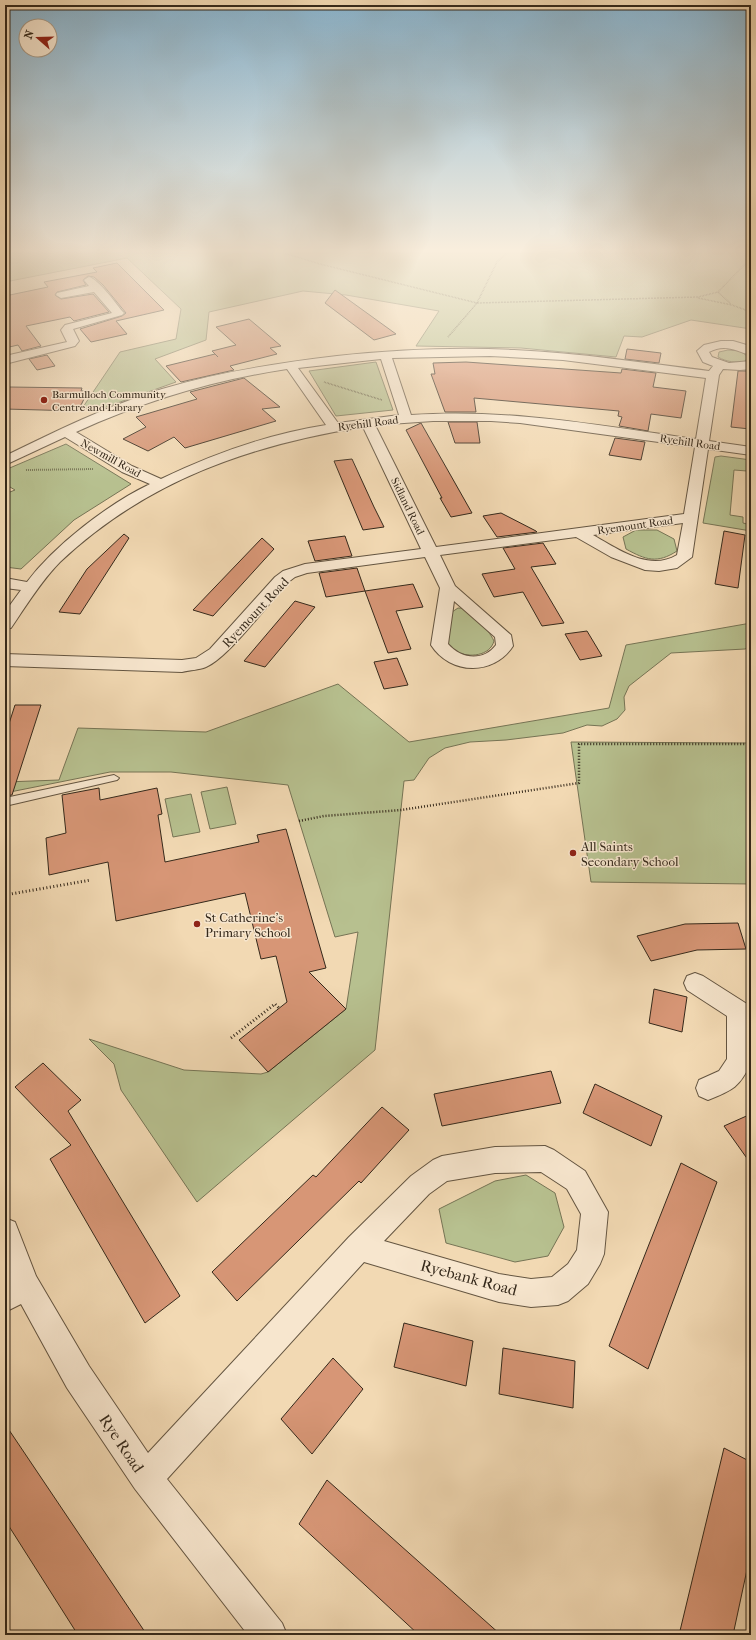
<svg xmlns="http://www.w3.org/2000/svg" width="756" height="1640" font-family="'IM FELL French Canon',serif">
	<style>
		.green { fill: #b7c08f; stroke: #767455 }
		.building { fill: #d79676; stroke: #35291b }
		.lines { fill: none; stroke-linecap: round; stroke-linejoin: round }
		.lane-casing { stroke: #645541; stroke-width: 2 }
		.street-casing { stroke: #645541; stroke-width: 2 }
		.path-far3 { stroke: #35291b; stroke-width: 1.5; stroke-dasharray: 0.5 1; stroke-linecap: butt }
		.path-far2 { stroke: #35291b; stroke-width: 2; stroke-dasharray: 0.5 1.5; stroke-linecap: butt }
		.path-far1 { stroke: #35291b; stroke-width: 2.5; stroke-dasharray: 1 2; stroke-linecap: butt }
		.path { stroke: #35291b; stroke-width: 3; stroke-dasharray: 1 2.5; stroke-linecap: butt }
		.lane { fill: #f7e6ce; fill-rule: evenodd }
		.street { fill: #f7e6ce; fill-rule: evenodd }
		.poi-dot { fill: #8f2418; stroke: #f7e6ce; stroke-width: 1.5 }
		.labels { text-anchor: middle; stroke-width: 3; stroke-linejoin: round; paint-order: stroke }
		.far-poi-label { font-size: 11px; fill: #35291b; stroke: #f7e6ce; text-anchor: start }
		.far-street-label { font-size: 11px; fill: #35291b; stroke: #f7e6ce }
		.street-label { font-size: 13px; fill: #35291b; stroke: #f7e6ce }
		.poi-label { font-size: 13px; fill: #35291b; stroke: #f7e6ce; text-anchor: start }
		.near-street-label { font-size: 16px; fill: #35291b; stroke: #f7e6ce }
	</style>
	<rect width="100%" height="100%" fill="#f2d9b3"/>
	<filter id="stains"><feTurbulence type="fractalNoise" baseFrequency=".005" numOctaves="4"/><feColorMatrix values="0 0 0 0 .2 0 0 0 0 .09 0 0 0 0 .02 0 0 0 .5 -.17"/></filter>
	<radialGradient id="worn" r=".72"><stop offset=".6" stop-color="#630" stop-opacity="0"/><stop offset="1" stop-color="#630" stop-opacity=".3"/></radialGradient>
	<g class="green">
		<polygon points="5,253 751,253 751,329 691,320 642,337 624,336 616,357 521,348 416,346 439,311 346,295 303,291 209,312 206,340 155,359 176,382 95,411 83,407 120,352 176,339 181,309 127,258 5,282"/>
		<path d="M 728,350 L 740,351 L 747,356 L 746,361 C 735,363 727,362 718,357 L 719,352 Z"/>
		<polygon points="376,362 393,410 336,416 309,371"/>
		<polygon points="66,444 131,484 74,520 21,569 5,567 5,494 15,490 5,484 5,470"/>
		<polygon points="721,456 751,460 751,465 748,465 747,471 734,470 730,515 743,517 743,523 751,525 751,531 703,523 715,457"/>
		<path d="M 636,530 L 657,530 L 674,539 L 677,551 C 657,564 646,560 626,549 L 623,537 Z"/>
		<path d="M 458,608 C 472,608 488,629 494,641 C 490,656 469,658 457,652 C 453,650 450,646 447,644 L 452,612 Z"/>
		<polygon points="751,623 751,646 745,649 671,653 629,686 624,697 625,710 617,719 602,726 587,725 563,733 506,740 470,742 445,748 429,758 414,780 404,781 375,1050 197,1202 121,1090 114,1064 89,1039 184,1070 261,1074 268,1072 346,1009 358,932 335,937 288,785 171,772 110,772 5,793 5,782 59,780 78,728 206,732 338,684 409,742 609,708 626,645"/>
		<polygon points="571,742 751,743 751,884 591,882"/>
		<polygon points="227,787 236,824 210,829 201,792"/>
		<polygon points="191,794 200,832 173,837 165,799"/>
		<polygon points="526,1175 555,1193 564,1227 548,1256 515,1262 446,1243 439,1209 495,1181"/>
	</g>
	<g class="building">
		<polygon points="117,263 164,310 116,321 127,334 91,342 80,329 122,316 126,313 103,285 94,277 88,276 83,280 86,285 57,292 55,295 61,299 93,294 109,312 74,321 70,317 26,326 41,346 22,351 18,345 5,348 5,296 48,287 44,282 97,272 93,268"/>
		<polygon points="335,290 396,334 374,340 325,303"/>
		<polygon points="249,319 281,346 270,348 277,354 230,366 234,370 181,382 166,366 215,354 218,357 212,351 236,345 216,327"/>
		<polygon points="627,349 661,353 659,363 625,359"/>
		<polygon points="47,355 55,366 37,370 29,359"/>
		<polygon points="466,362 621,373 622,369 656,373 653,387 686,391 681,418 651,414 648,431 619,426 622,417 618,416 619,411 474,398 476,412 445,412 431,374 435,374 433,363"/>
		<polygon points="738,371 751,371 750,429 731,427"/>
		<polygon points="244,378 280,407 262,409 276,421 185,448 174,437 148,451 123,439 146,427 136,417 197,399 190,392"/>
		<polygon points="9,387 82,388 81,391 88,391 78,411 5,409 5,394"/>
		<polygon points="448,422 477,422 480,443 455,443"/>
		<polygon points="421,423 472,513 451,517 440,498 442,498 406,430"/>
		<polygon points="615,438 645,442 641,460 609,455"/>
		<polygon points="352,459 374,507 384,527 363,530 334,461"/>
		<polygon points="501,513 536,531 537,532 497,537 483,516"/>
		<polygon points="724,531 745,535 738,588 715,584"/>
		<polygon points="124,534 129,538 80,614 59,612 87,569"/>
		<polygon points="345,536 352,556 315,561 308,541"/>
		<polygon points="262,538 274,549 213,616 193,610"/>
		<polygon points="543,543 556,564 531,567 564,623 542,626 523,592 494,597 482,574 515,569 503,548"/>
		<polygon points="357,568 365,591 413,584 423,607 396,611 411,649 388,653 365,591 326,597 319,573"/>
		<polygon points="295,601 315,607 265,667 244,661"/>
		<polygon points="587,631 602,656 580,660 565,634"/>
		<polygon points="397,658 408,685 384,689 374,662"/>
		<polygon points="15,705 41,705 12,795 5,796 5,736"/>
		<polygon points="99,788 100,800 157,788 162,814 158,815 165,862 259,842 257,835 286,829 326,968 309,972 346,1009 268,1072 239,1040 287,1002 276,956 261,959 245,893 116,921 108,862 49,875 46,838 66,833 62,795"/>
		<polygon points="738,923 746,949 697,950 651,961 637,936 685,924"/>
		<polygon points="654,989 687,997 682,1032 649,1023"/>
		<polygon points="43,1063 81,1100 68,1111 180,1296 145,1323 50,1159 71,1145 15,1087"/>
		<polygon points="551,1071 561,1103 442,1126 434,1094"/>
		<polygon points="595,1084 662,1116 651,1146 583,1113"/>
		<polygon points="382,1107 409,1130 361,1183 359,1181 237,1301 212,1272 313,1175 316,1177"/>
		<polygon points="751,1114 751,1164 724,1126"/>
		<polygon points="681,1163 717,1182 648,1369 609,1346"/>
		<polygon points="404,1323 473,1341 466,1386 394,1367"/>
		<polygon points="503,1348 575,1361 573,1408 499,1394"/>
		<polygon points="333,1358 363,1389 312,1454 281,1419"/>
		<polygon points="5,1424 147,1635 78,1635 5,1520"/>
		<polygon points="724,1448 751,1462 751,1551 733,1635 679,1635"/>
		<polygon points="327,1480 501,1635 419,1635 299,1524"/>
	</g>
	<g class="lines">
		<g class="lane-casing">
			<polygon id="lane" points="114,775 119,778 117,780 5,806 5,798"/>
		</g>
		<g class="street-casing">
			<g id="street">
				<path d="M 89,277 C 98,279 115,302 122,311 L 124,313 L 122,315 L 73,329 L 79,341 L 75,346 L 5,364 L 5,356 L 67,342 L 61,330 L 65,325 L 112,313 L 94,292 L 61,298 L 56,295 L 57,293 L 89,286 L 84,280 Z"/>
				<path d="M 721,341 L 733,341 L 750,346 L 751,355 C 736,351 725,343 709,352 L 712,357 L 729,363 L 751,361 L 751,369 L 740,370 L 723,369 L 719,375 L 709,441 L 751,447 L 751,455 L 708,449 L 692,557 L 677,568 L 659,571 L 645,570 L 611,557 L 576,537 L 440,555 L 455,586 L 511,635 L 513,646 C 494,676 450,675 431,645 L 440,588 L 425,557 L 307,573 L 295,577 L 287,583 C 270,602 227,659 206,667 C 199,670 190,670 182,672 L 5,666 L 5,654 L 182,660 L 196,658 L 210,649 L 275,577 L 283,571 L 305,564 L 421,549 L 363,427 C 249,445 146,481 60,562 C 41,581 26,606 11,628 L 5,629 L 5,612 L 21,590 L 5,588 L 5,578 L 27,582 C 55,545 108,504 150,484 L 122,472 L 65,437 L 5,465 L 5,456 C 56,431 107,406 162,389 C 219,372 278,363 337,356 C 395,350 454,347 514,350 C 580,353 644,363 709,371 L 713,366 L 703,362 L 697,351 L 704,345 ZM 490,356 L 563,360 L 706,378 L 696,439 C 602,426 507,408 411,415 L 392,358 ZM 381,359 L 399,415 L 338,423 L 298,368 ZM 287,369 L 326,425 C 268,434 213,454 161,479 L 132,466 L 76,432 C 144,401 213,380 287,369 ZM 433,421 L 491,421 L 520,423 L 695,447 L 684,514 L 436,547 L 375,425 ZM 683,523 L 677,555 C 649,572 618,549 593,535 ZM 454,601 L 495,637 L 496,645 C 483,662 461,659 448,644 Z"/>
				<path d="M 695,973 L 703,976 L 747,1004 L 751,1011 L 751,1062 C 740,1087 733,1090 708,1100 L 699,1096 L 696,1088 L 699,1080 L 719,1071 L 727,1059 L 727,1016 L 687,990 L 684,983 L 687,976 Z"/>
				<path d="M 545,1146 L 554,1150 L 585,1171 L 608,1212 L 604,1254 L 600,1264 L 588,1284 L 568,1301 L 558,1305 L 531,1307 L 499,1302 L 364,1262 L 167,1479 L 282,1623 L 287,1635 L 248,1635 L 135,1489 L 67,1388 L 21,1304 L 5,1312 L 5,1282 L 10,1279 L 5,1267 L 5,1218 L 15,1222 L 36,1276 L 89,1366 L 148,1453 L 349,1237 L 411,1176 L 433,1160 L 442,1156 L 495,1147 ZM 541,1172 L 567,1189 L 581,1214 L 577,1250 L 568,1264 L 552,1277 L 531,1279 L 499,1274 L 384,1241 L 429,1194 L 447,1181 L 495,1173 Z"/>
			</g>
		</g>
		<g class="path-far3">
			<polyline points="284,253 320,264 477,303 698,297 718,292 751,258"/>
			<polyline points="718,292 731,304"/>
			<polyline points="698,298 732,305 751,312"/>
			<polyline points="448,337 477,303 497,262 507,253"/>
			<polyline points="324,382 382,400"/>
		</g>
		<polyline class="path-far2" points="26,470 93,469"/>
		<polyline class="path-far1" points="299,821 324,816 401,810 579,783 579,744 751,744"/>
		<g class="path">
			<polyline points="5,895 91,880"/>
			<polyline points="231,1038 275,1004 279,1008"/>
		</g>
		<use href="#lane" class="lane"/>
		<use href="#street" class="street"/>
	</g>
	<linearGradient id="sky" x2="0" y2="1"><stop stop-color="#89b6d2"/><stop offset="0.52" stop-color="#f9eedd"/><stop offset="1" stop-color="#f9eedd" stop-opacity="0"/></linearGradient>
	<rect width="756" height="482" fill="url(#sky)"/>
	<g class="poi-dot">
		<circle cx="44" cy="400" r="4"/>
		<circle cx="573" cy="853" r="4"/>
		<circle cx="197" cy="924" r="4"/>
	</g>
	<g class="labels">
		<g class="far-poi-label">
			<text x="52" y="398">Barmulloch Community<tspan x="52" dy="13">Centre and Library</tspan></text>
		</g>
		<g class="far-street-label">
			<text transform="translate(368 423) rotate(-7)" y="4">Ryehill Road</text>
			<text transform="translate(690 442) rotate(8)" y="4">Ryehill Road</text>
			<text transform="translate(111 458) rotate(29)" y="4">Newmill Road</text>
			<text transform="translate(408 506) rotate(64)" y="4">Sidland Road</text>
			<text transform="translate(635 525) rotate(-8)" y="4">Ryemount Road</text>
		</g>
		<g class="street-label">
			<text transform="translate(255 612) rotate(-47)" y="5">Ryemount Road</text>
		</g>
		<g class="poi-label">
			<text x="581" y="851">All Saints<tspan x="581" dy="15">Secondary School</tspan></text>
			<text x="205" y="922">St Catherine's<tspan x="205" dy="15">Primary School</tspan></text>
		</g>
		<g class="near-street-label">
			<text transform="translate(469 1277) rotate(15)" y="6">Ryebank Road</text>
			<text transform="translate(122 1443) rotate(56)" y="6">Rye Road</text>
		</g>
	</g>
	<rect width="756" height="1640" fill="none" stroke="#f2d9b3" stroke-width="20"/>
	<rect x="6" y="6" width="744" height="1628" fill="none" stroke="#35291b" stroke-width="2"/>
	<rect x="10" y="10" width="736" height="1620" fill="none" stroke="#35291b"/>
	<g transform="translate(38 38) rotate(290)"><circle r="19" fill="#f7e6ce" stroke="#a99a86"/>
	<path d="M0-3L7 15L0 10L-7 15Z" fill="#8f2418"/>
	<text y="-6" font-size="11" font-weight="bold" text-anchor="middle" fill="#35291b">N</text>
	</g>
	<rect width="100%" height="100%" filter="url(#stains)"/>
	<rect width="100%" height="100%" fill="url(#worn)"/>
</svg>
